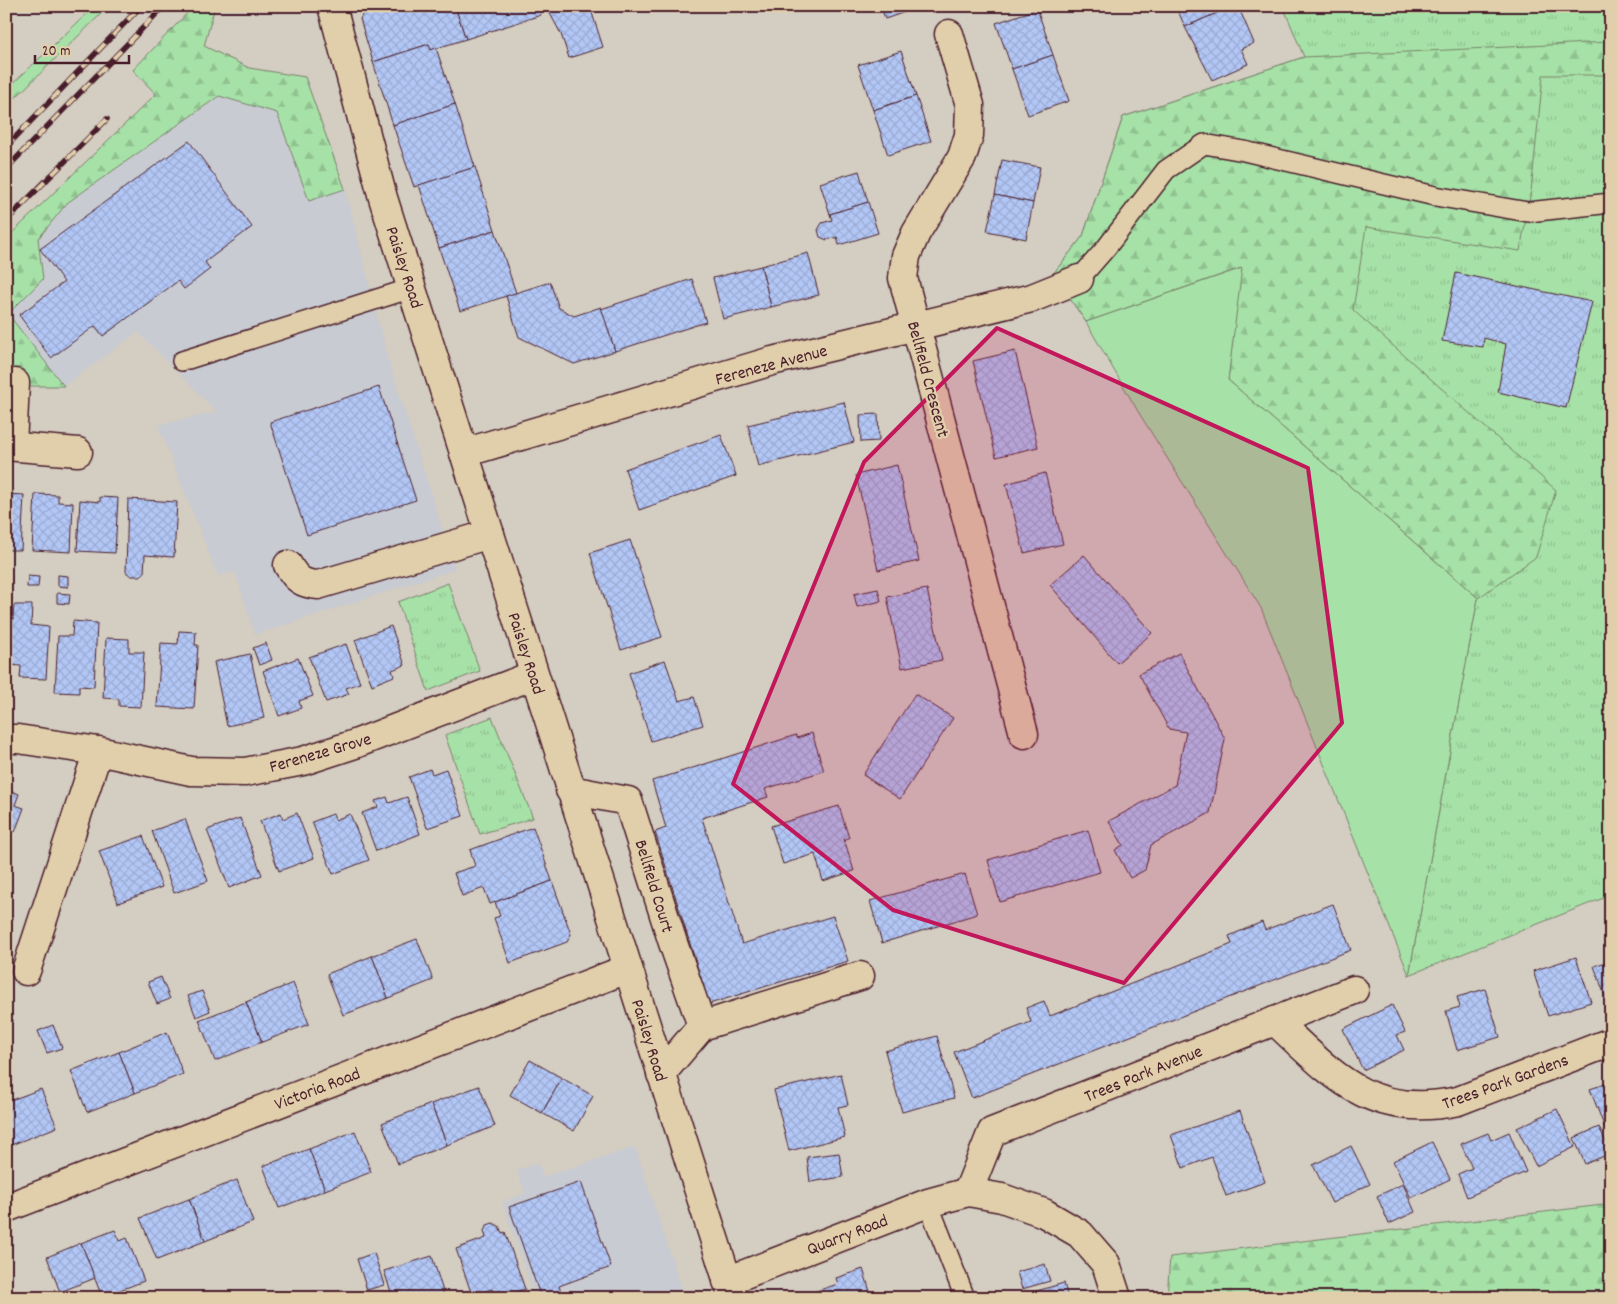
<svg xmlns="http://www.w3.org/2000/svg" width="1617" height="1304" font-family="Dekko,sans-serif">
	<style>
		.built { fill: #c9cbd2 }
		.grass { fill: url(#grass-tufts); stroke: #788069 }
		.forest { fill: url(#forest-firs); stroke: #788069 }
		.green { fill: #a6e2a7; stroke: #788069 }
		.building { fill: url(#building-cross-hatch); stroke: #4a1f2b }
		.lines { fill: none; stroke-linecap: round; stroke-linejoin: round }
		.service-casing { stroke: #4a1f2b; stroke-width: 22 }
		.minor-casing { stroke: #4a1f2b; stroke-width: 31 }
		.secondary-casing { stroke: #4a1f2b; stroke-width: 31 }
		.service { stroke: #e1cfac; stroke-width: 19 }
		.minor { stroke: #e1cfac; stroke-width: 28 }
		.secondary { stroke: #e1cfac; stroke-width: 28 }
		.rail-casing { stroke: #4a1f2b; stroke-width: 5.5 }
		.rail { stroke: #e1cfac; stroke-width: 4; stroke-dasharray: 11; stroke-linecap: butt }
		.marked { fill: #c2185b; fill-opacity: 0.2; stroke: #c2185b; stroke-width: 4; stroke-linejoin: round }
		.labels { text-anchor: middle; stroke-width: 4.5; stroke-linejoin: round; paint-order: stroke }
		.street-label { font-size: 18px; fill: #4a1f2b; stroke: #e1cfac }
	</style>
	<defs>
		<pattern id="grass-tufts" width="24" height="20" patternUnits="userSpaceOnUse" patternTransform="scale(1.25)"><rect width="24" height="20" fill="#a6e2a7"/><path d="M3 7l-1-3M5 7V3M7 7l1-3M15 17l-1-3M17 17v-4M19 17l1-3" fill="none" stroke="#90c190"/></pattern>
		<pattern id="forest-firs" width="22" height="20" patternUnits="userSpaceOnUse" patternTransform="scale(1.25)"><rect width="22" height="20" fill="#a6e2a7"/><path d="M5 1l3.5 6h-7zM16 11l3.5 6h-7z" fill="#90c190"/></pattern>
		<pattern id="building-cross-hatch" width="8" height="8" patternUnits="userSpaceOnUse" patternTransform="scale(1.25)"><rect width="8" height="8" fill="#b2c7f6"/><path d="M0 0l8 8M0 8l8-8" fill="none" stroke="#9baad3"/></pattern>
	</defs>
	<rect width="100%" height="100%" fill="#d3cdc2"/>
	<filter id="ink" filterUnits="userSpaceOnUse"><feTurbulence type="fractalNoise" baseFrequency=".02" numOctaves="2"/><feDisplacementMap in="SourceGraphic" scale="10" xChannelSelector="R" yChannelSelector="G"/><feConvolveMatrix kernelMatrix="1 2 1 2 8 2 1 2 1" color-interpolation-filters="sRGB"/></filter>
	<g filter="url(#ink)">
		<g class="built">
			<polygon points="220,96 277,113 309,200 345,189 388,359 455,569 255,635 235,572 218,576 158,425 217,412 138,332 64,386 8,314 43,279 38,239 67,203"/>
			<polygon points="635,1147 685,1298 535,1298 502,1202 525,1193 517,1170 538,1163 543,1177"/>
		</g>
		<g class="grass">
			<polygon points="1283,6 1611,6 1611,895 1409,975 1478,598 1228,380 1241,268 1086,322 1053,274 1083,236 1123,117 1304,57"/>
			<polygon points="448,583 480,671 428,691 398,602"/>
			<polygon points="492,717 533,818 480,834 445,735"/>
		</g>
		<g class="forest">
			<polygon points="95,6 109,6 10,103 6,102 6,90"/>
			<polygon points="194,6 210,6 214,10 204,46 249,68 305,77 345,189 309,201 277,113 219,96 67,203 38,239 43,279 8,314 64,386 6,386 6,239 156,94 133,70"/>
			<polygon points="1611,42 1611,75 1543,75 1531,191 1520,251 1366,227 1353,310 1556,490 1536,557 1478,598 1228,380 1241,268 1086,322 1053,274 1083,236 1123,117 1304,57"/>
			<polygon points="1611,1204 1611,1298 1167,1298 1170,1257"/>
		</g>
		<polygon class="green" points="1242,268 1228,380 1478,598 1409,975 1261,608 1139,413 1086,322"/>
		<g class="building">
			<polygon points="371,6 462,6 456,9 466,39 431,50 429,44 373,62 360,19 366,8"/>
			<polygon points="462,6 538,6 541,15 466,39 456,9"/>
			<polygon points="546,6 600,6 601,8 592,13 603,47 569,58 561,34"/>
			<polygon points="881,6 922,6 885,19"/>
			<polygon points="1176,6 1233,6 1185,27"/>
			<polygon points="1233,6 1238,6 1254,43 1241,49 1248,64 1212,80 1185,27"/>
			<polygon points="1037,9 1053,55 1012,69 996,23"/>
			<polygon points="429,44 431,50 436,48 455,104 393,125 373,62"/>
			<polygon points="901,51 916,96 873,110 858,65"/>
			<polygon points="1053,55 1069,101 1028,115 1012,69"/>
			<polygon points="916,96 931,141 888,155 873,110"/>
			<polygon points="455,104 475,167 414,187 393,125"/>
			<polygon points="189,141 252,227 205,262 210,269 184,289 178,281 103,336 95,326 51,358 19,315 64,282 40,249"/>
			<polygon points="1002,160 1040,167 1033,203 995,195"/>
			<polygon points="475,167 495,230 439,248 419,185"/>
			<polygon points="859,171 868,202 830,214 820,183"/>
			<polygon points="995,195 1033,203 1026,239 987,231"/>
			<polygon points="868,202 878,233 839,245 837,237 827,240 820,237 818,230 822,223 832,220 830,214"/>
			<polygon points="495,230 516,293 460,311 439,248"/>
			<polygon points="808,253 819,295 771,307 761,266"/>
			<polygon points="761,266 771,307 723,319 713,278"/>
			<polygon points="1456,273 1592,302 1566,408 1498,392 1506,344 1484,338 1483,347 1442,341"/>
			<polygon points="692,279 706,322 615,351 601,309"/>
			<polygon points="550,282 559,308 574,316 601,307 615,351 574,364 519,337 506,296"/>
			<polygon points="1015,351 1038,447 996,457 973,361"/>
			<polygon points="379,387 416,500 307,535 270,422"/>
			<polygon points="844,402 854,442 758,466 748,425"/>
			<polygon points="878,414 879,441 861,442 860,415"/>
			<polygon points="721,435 736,476 639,510 625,469"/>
			<polygon points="897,465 919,561 878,570 856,475"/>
			<polygon points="1045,473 1063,544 1024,553 1006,484"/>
			<polygon points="6,494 24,495 21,550 6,550"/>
			<polygon points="35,494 58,495 58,502 73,503 71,552 32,550"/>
			<polygon points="100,497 118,498 115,553 77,551 80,500 100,502"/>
			<polygon points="128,499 177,502 174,557 145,555 144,573 140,576 131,576 126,572"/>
			<polygon points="630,540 662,637 621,650 590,553"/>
			<polygon points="1084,555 1152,633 1117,663 1050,585"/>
			<polygon points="58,575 68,576 68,587 58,586"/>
			<polygon points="28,576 39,577 38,587 27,587"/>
			<polygon points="878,589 881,601 857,607 854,594"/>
			<polygon points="927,589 942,660 902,668 887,597"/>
			<polygon points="57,593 70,594 69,604 57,603"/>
			<polygon points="14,605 32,605 31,625 49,627 46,679 20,678 21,666 9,665"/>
			<polygon points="73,621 97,623 94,687 79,686 79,693 55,692 58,636 72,636"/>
			<polygon points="391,626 405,665 392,670 394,676 372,685 355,640"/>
			<polygon points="179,631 196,632 195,645 198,645 194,709 157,707 161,643 178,644"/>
			<polygon points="106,638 129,639 129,652 144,652 141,707 119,706 119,699 103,698"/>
			<polygon points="266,643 272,660 259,665 253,648"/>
			<polygon points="346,644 360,683 346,688 349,694 326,702 309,657"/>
			<polygon points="1179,653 1225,739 1210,813 1151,845 1145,870 1130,878 1115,850 1123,845 1109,821 1175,785 1186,732 1169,729 1139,674"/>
			<polygon points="250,654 264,718 227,726 214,662"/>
			<polygon points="298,658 313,696 299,701 301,708 279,716 263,671"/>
			<polygon points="665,660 679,701 694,697 703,725 651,741 629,673"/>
			<polygon points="915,694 953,718 900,799 863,775"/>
			<polygon points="812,733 824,771 765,789 768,797 702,818 742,944 833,916 848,961 709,1004 655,832 666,828 652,781 796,735 797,738"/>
			<polygon points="430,769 432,774 446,769 463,816 427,828 409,777"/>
			<polygon points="6,789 19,794 15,805 24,808 15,832 6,829"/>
			<polygon points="387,797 389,803 407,797 420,834 376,851 362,813 378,807 375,801"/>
			<polygon points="839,806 849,838 844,839 854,871 823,881 815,854 783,864 771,826"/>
			<polygon points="281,813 283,819 297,813 314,858 279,871 260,821"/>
			<polygon points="333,814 335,820 350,814 369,860 333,874 312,822"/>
			<polygon points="240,818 262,875 229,888 207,830"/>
			<polygon points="185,819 208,881 174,893 152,831"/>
			<polygon points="533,827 552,881 490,904 484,888 462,896 454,873 475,866 470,850"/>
			<polygon points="1088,830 1100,872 1000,902 988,860"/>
			<polygon points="143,836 162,887 118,903 99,851"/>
			<polygon points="965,874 977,914 882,943 870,901"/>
			<polygon points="552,881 571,934 567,942 510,963 494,918 500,916 495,902"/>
			<polygon points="1333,904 1351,950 972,1098 954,1052 1031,1022 1026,1008 1044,1001 1050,1016 1232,944 1229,936 1262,922 1265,930"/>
			<polygon points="417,939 433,980 388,998 372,956"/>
			<polygon points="1611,951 1611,1003 1608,1004 1594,966 1609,961 1606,953"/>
			<polygon points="372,956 388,998 343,1015 327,974"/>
			<polygon points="1576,957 1591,1002 1548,1016 1533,971"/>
			<polygon points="161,977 170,999 157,1004 148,982"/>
			<polygon points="293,983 309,1024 262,1042 246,1002"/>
			<polygon points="1485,989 1500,1037 1457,1050 1446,1011 1460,1007 1457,997"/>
			<polygon points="202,991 210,1011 196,1017 188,996"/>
			<polygon points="246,1002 262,1042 215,1061 199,1020"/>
			<polygon points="1392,1005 1405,1032 1397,1035 1404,1050 1363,1070 1343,1029"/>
			<polygon points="53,1025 62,1048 47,1053 38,1031"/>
			<polygon points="167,1032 183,1074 135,1093 119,1052"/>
			<polygon points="937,1036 954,1098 902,1112 885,1051"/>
			<polygon points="119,1052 135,1093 87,1112 71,1071"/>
			<polygon points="530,1060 562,1078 542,1113 510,1095"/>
			<polygon points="841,1074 848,1105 838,1107 845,1137 789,1151 774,1090"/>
			<polygon points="562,1078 593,1096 574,1131 542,1113"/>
			<polygon points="1611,1082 1611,1138 1609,1139 1590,1089"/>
			<polygon points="479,1086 495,1126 447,1145 431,1104"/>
			<polygon points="41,1089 57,1127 11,1145 6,1132 6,1102"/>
			<polygon points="431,1104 447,1145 398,1164 382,1123"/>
			<polygon points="1557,1109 1575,1147 1536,1166 1517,1128"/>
			<polygon points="1240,1111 1265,1182 1226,1196 1212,1157 1183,1168 1171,1135"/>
			<polygon points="1599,1127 1611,1153 1585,1164 1574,1138"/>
			<polygon points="355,1131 371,1172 325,1190 309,1149"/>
			<polygon points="1509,1132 1526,1172 1467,1197 1458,1174 1472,1168 1461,1144 1488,1133 1491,1140"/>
			<polygon points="1432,1142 1450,1179 1411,1198 1393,1161"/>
			<polygon points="1351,1146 1370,1184 1332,1203 1313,1165"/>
			<polygon points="309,1149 325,1190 279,1208 263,1166"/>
			<polygon points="839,1153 843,1177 810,1182 807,1157"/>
			<polygon points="237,1180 253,1222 205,1241 189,1199"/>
			<polygon points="581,1182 611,1267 559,1286 563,1297 541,1298 509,1207"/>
			<polygon points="1403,1184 1415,1212 1389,1224 1377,1196"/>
			<polygon points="189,1199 205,1241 157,1260 140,1218"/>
			<polygon points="493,1223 499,1226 502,1233 505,1232 525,1289 499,1298 495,1298 492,1289 472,1295 456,1249 486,1238 484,1231 487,1225"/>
			<polygon points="115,1230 120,1241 127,1238 144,1281 102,1297 81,1243"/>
			<polygon points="81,1243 95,1278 60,1292 47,1257"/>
			<polygon points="374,1253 384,1285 367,1290 357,1259"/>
			<polygon points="432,1256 445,1298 393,1298 384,1271"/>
			<polygon points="1045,1264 1050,1281 1022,1289 1017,1272"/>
			<polygon points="863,1269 872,1298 795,1298 838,1284 836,1278"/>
			<polygon points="1064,1283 1068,1298 1024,1298 1023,1295"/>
		</g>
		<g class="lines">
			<g class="service-casing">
				<g id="service">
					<polyline points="1079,279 1106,248 1166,170 1204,144 1244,151 1435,196 1528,212 1611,203"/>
					<polyline points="182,361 412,288"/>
					<polyline points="928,1203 965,1298"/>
				</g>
			</g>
			<g class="minor-casing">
				<g id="minor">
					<polyline points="949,34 970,105 969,135 962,157 916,233 906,256 903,278 1024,734"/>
					<polyline points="6,446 78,452"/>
					<polyline points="12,446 15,383"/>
					<polyline points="464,453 772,361 1032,298 1079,279"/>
					<path d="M 288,565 C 296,579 302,584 318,585 L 490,534"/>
					<polyline points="6,739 18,739 98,751 191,771 245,772 303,761 355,744 534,675"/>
					<polyline points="570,790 628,801 673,943 702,1026"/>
					<polyline points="26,971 98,751"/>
					<path d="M 1275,1021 C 1333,1075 1370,1120 1458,1101 L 1611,1042"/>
					<polyline points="661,1074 702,1026 860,976"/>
					<polyline points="968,1192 992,1132 1354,990"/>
					<polyline points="6,1208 627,969"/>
					<polyline points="727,1281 928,1203 968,1192 1002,1198 1044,1213 1080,1234 1106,1264 1117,1298"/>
				</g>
			</g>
			<g class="secondary-casing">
				<polyline id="secondary" points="332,6 383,198 733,1298"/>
			</g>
			<use href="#service" class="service"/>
			<use href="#minor" class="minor"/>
			<use href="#secondary" class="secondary"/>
			<g class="rail-casing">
				<g id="rail">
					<polyline points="6,147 141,6"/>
					<polyline points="6,169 164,6"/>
					<polyline points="6,221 107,119"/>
				</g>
			</g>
			<use href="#rail" class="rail"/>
		</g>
	</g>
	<path class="marked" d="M 997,328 L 1308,468 L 1342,723 L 1124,983 L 893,910 L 733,784 L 864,462 Z"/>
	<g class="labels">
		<g class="street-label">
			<text transform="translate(405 267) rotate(72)" y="6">Paisley Road</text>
			<text transform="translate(771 364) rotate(-15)" y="6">Fereneze Avenue</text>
			<text transform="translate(929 379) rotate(75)" y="6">Bellfield Crescent</text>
			<text transform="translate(527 653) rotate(72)" y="6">Paisley Road</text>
			<text transform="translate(320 752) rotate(-16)" y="6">Fereneze Grove</text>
			<text transform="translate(655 886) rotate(73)" y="6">Bellfield Court</text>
			<text transform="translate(650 1040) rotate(73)" y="6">Paisley Road</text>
			<text transform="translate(1143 1073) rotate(-22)" y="6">Trees Park Avenue</text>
			<text transform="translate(1505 1081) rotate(-20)" y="6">Trees Park Gardens</text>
			<text transform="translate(317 1088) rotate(-21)" y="6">Victoria Road</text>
			<text transform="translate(847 1234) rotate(-21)" y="6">Quarry Road</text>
		</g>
	</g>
	<rect width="1617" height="1304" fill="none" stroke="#e1cfac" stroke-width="25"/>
	<rect x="12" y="12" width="1592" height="1279" fill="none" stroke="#4a1f2b" stroke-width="2" filter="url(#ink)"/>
	<path d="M35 55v8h94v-8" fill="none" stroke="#4a1f2b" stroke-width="2.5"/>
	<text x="42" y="55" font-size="15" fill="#4a1f2b" stroke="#e1cfac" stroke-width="4" paint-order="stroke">20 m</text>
</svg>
